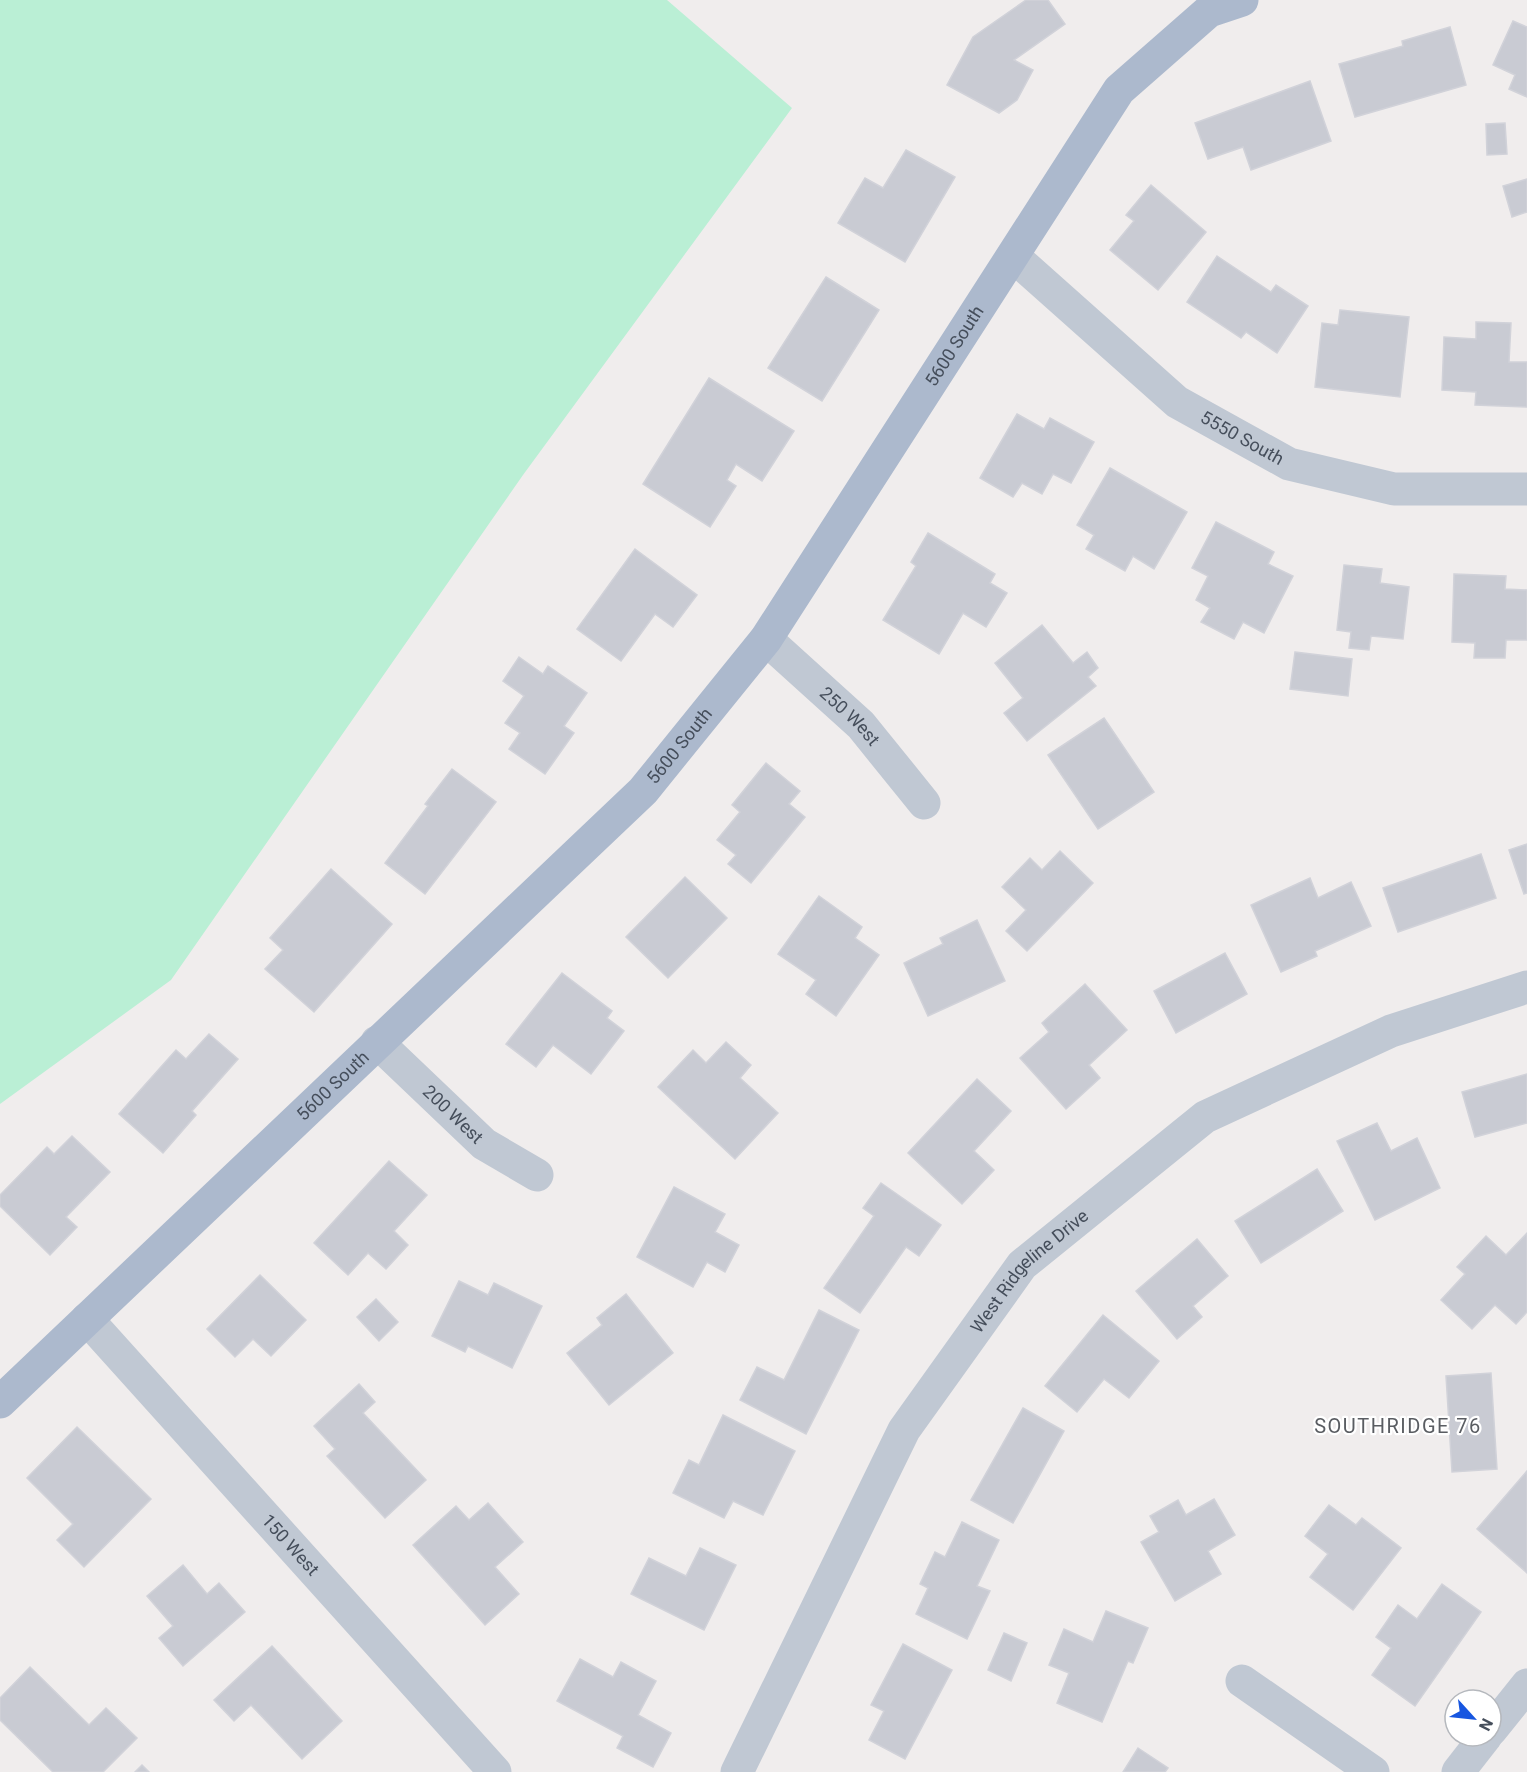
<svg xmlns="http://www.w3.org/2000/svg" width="1527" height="1772" font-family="Roboto,sans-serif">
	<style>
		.green { fill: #baefd5 }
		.building { fill: #c9cbd3; stroke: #d1d2d9; stroke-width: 1.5 }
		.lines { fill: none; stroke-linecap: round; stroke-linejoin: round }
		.minor { stroke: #c0c8d3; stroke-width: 33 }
		.major { stroke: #acb9cd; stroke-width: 33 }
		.labels { text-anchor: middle; stroke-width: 4.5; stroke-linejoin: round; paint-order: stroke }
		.street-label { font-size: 18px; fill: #454e5b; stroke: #fff }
		.neighbourhood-label { font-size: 20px; letter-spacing: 1.5px; fill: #5a5d62; stroke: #fff }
	</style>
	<rect width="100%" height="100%" fill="#f0eded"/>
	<polygon class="green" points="0,0 667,0 792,108 523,475 171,980 0,1104"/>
	<g class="building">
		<polygon points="1026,0 1048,0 1065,24 1014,60 1033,70 1017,100 999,113 947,85 973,37"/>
		<polygon points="1513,21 1527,27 1527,97 1509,89 1515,75 1493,65"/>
		<polygon points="1450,27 1466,85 1355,117 1339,64 1403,46 1402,41"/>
		<polygon points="1310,81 1331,141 1251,170 1243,147 1208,159 1195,123"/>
		<polygon points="1505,123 1507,154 1487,155 1486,124"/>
		<polygon points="906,150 955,177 905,262 838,223 865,178 883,188"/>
		<polygon points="1527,179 1527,212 1512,217 1503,186"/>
		<polygon points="1151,185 1206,232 1158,290 1110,250 1134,221 1126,215"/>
		<polygon points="1217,256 1271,292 1276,285 1308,306 1277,353 1246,332 1241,338 1187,302"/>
		<polygon points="826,277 879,310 822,401 768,368"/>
		<polygon points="1340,310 1409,317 1400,397 1315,387 1322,323 1338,325"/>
		<polygon points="1476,322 1511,323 1509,362 1527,362 1527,407 1475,405 1476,392 1442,390 1444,337 1476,339"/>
		<polygon points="709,378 794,431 762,481 736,464 727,480 736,486 710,527 643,484"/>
		<polygon points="1017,414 1044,429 1050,418 1094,442 1071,483 1053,474 1042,494 1022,483 1013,497 980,478"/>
		<polygon points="1110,468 1187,512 1154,569 1133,556 1125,571 1086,549 1094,535 1077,525"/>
		<polygon points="1216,522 1274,552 1268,564 1293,576 1264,633 1243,622 1234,639 1201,622 1210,608 1196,600 1208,576 1192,568"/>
		<polygon points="928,533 995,574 990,583 1007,593 986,627 963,613 939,654 883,620 916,566 911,562"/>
		<polygon points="635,549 697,595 673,627 655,614 621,661 577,629"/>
		<polygon points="1344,565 1382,569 1380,583 1409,587 1403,639 1371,636 1369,650 1349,648 1351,632 1337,630"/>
		<polygon points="1454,574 1506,576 1505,589 1527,590 1527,640 1506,640 1505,658 1474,658 1475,643 1452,642"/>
		<polygon points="1042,625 1073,663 1087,652 1098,668 1088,677 1096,686 1027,741 1004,713 1023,698 995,663"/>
		<polygon points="1295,652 1352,659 1348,696 1290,689"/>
		<polygon points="519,657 543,674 548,666 587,693 564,726 574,733 545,774 509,749 520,733 505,723 524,696 503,681"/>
		<polygon points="1104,718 1154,792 1098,829 1048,755"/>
		<polygon points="766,763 800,791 789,804 805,817 751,883 728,864 736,855 717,840 740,812 732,805"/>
		<polygon points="452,769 496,802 425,894 385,863 428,806 425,804"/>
		<polygon points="1527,844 1527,893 1524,894 1509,850"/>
		<polygon points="1060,851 1093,883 1027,951 1006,931 1026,910 1002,887 1030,858 1042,870"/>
		<polygon points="1481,854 1496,898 1398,932 1383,888"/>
		<polygon points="331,869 392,924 314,1012 265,969 283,950 270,938"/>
		<polygon points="685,877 727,918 668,978 626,937"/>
		<polygon points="1310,878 1318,898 1351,882 1371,926 1315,951 1317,956 1281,972 1251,905"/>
		<polygon points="819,896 862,927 855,938 879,955 836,1016 806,994 816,980 778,954"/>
		<polygon points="977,920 1005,981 928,1016 904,963 943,944 940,938"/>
		<polygon points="1225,953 1247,994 1176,1033 1154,991"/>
		<polygon points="562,973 612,1011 607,1018 624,1031 591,1074 553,1045 536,1067 506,1044"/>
		<polygon points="1085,984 1127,1030 1089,1065 1100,1078 1066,1109 1020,1058 1049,1032 1042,1023"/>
		<polygon points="209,1034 238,1059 192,1111 196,1115 163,1153 119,1114 176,1050 186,1059"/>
		<polygon points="726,1042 751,1065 740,1078 778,1113 735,1159 658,1087 693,1050 706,1063"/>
		<polygon points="1527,1074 1527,1123 1475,1137 1462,1092"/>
		<polygon points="977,1079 1011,1111 974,1151 994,1170 962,1204 908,1153"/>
		<polygon points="1377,1123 1391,1151 1417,1138 1440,1188 1375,1220 1337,1141"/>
		<polygon points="72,1136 110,1172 66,1217 77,1227 50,1255 0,1206 0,1195 47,1147 54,1154"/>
		<polygon points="389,1161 427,1195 394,1231 408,1245 386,1269 368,1253 348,1275 314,1243"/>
		<polygon points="1317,1169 1343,1211 1261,1263 1235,1221"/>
		<polygon points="881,1183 941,1225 919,1256 906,1247 860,1313 824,1288 874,1216 863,1208"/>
		<polygon points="674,1187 725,1214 715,1232 739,1245 725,1272 707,1262 693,1287 637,1257"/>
		<polygon points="1527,1233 1527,1312 1516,1324 1495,1305 1472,1329 1441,1300 1465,1274 1457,1267 1486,1236 1506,1255"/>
		<polygon points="1197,1239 1228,1276 1193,1306 1202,1317 1177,1339 1136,1291"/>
		<polygon points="260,1275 306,1320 271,1356 253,1339 235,1357 207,1329"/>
		<polygon points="459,1281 488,1295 494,1283 542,1306 512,1368 468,1346 465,1352 432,1336"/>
		<polygon points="626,1294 673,1353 609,1405 567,1353 602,1325 597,1318"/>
		<polygon points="376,1299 398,1322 379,1341 357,1317"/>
		<polygon points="819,1310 859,1330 806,1434 740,1400 757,1367 784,1380"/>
		<polygon points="1103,1315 1159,1361 1129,1398 1104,1379 1077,1412 1045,1386"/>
		<polygon points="1491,1373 1497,1469 1452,1472 1446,1376"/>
		<polygon points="359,1384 375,1402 363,1413 426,1480 385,1518 327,1456 335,1449 314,1426"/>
		<polygon points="1023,1408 1064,1431 1013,1523 971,1500"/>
		<polygon points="723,1415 795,1451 763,1515 733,1501 724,1518 673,1493 689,1460 699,1465"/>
		<polygon points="77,1427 151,1499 84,1567 57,1540 73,1524 27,1478"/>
		<polygon points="1527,1471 1527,1573 1477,1529"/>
		<polygon points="1214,1499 1235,1535 1208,1551 1221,1574 1175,1601 1141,1542 1159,1532 1150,1516 1178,1500 1186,1515"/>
		<polygon points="488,1503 523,1542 495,1567 519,1594 485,1625 413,1545 456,1506 469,1520"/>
		<polygon points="1329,1505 1356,1525 1362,1518 1401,1548 1353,1610 1310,1577 1328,1554 1305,1536"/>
		<polygon points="962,1522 999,1540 977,1586 990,1591 967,1639 916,1614 928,1588 920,1584 935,1552 945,1557"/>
		<polygon points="700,1548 736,1565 704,1630 631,1594 649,1558 686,1576"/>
		<polygon points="183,1565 207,1594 219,1583 245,1612 183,1666 159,1638 173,1626 147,1596"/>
		<polygon points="1442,1584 1481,1612 1415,1706 1372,1675 1391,1648 1376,1637 1398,1605 1417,1619"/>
		<polygon points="1106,1611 1148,1628 1133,1663 1128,1661 1102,1722 1057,1703 1069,1673 1049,1665 1064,1629 1093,1642"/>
		<polygon points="1004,1633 1027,1643 1011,1681 988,1670"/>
		<polygon points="903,1644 952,1670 905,1759 869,1740 884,1711 871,1705"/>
		<polygon points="272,1646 342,1721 302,1759 251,1705 234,1721 214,1700"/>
		<polygon points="580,1659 613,1677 621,1662 656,1681 638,1715 671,1733 653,1767 617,1748 623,1736 557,1701"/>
		<polygon points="30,1667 89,1725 106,1708 137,1738 103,1772 53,1772 0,1720 0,1698"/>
		<polygon points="1138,1748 1168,1768 1165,1772 1123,1772"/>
		<polygon points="142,1765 149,1772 135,1772"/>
	</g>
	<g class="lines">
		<g class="minor">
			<path id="s1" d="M 1013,256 L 1177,402 L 1289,464 L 1394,489 L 1527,489"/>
			<path id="s2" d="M 766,639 L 861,725 L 924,803"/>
			<path id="s3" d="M 377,1042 L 484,1144 L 537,1175"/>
			<path id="s4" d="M 87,1319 L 495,1772"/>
			<polyline points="1242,1681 1373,1772"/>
			<polyline points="1491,1730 1527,1685"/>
			<path id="s5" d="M 737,1772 L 904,1430 L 1022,1265 L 1205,1117 L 1391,1031 L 1527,987"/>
			<polyline points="1458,1772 1486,1736"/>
		</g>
		<path class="major" id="s6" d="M 0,1402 L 643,791 L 766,639 L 1119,90 L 1209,11 L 1242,0"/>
	</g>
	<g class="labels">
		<g class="street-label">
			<text dy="6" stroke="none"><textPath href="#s6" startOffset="1431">5600 South</textPath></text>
			<text dy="6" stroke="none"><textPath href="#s1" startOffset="294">5550 South</textPath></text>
			<text dy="6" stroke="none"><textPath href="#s2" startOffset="114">250 West</textPath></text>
			<text dy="6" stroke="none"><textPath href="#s6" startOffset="945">5600 South</textPath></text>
			<text dy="6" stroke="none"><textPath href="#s6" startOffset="459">5600 South</textPath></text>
			<text dy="6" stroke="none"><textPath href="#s3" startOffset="105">200 West</textPath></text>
			<text dy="6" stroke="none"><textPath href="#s5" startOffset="584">West Ridgeline Drive</textPath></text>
			<text dy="6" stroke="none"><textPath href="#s4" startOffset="304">150 West</textPath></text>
		</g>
		<g class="neighbourhood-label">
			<text x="1398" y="1433">SOUTHRIDGE 76</text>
		</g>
	</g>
	<g transform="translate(1473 1718) rotate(117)"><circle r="28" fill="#ffffff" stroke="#b5b8bd" stroke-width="1.5"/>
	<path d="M0-4.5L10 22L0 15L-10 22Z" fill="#1756e0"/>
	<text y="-9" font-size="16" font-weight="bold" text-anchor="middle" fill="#454e5b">N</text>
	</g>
</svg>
